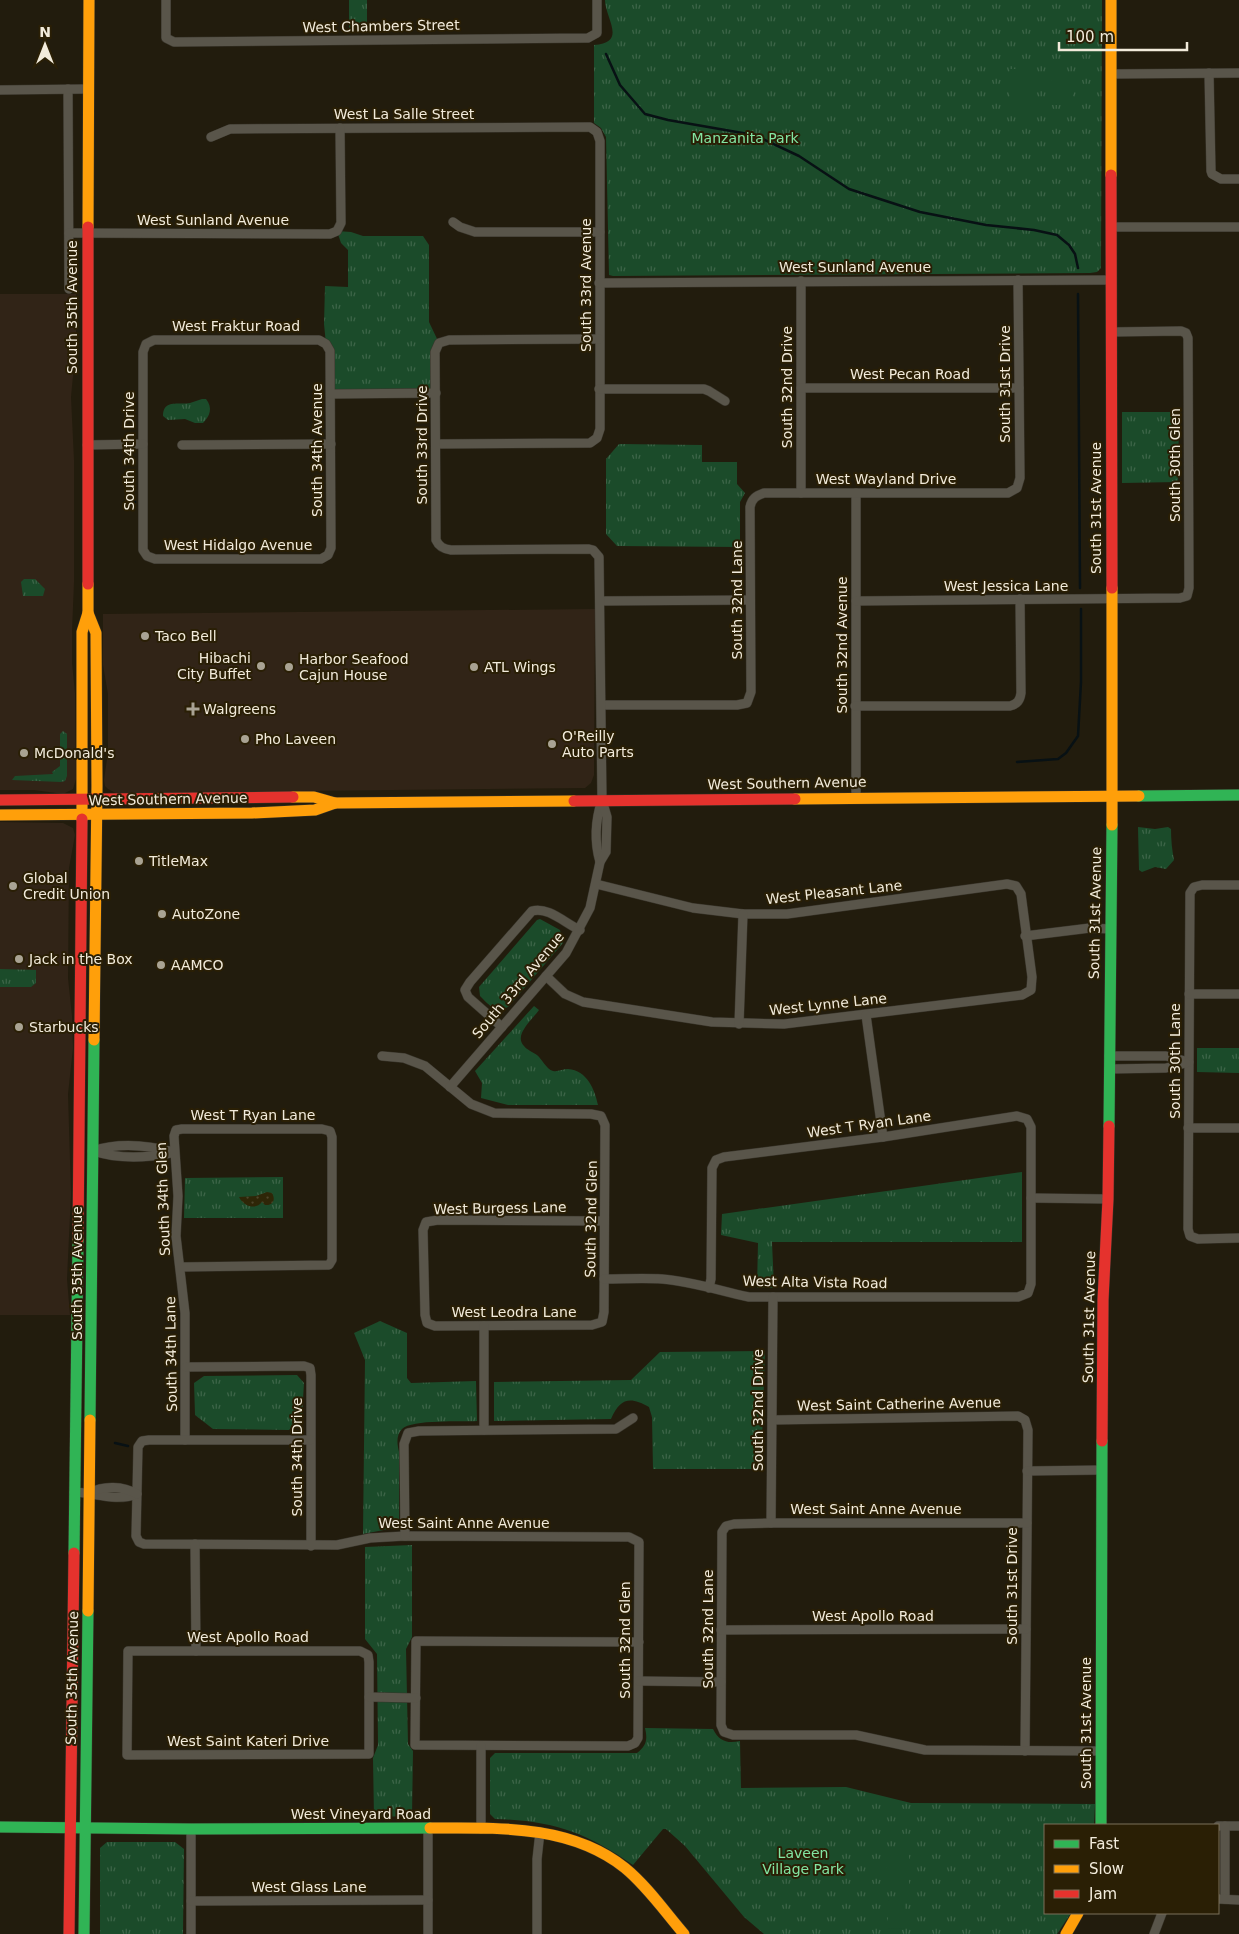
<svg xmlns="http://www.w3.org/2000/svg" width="1239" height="1934" font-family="'DejaVu Sans',sans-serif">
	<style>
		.commercial { fill: #312417 }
		.grass { fill: url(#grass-tufts) }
		.sand { fill: url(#sand-dots) }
		.pitch { fill: #1b4b2a }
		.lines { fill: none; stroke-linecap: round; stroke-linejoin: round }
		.stream { stroke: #081114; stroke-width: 2.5 }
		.street-casing { stroke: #39352b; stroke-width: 10 }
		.fast-casing { stroke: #39352b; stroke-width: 12 }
		.slow-casing { stroke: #39352b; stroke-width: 12 }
		.jam-casing { stroke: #39352b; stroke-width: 12 }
		.street { stroke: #59554a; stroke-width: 9 }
		.fast { stroke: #30b455; stroke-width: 11 }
		.slow { stroke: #ff9f0a; stroke-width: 11 }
		.jam { stroke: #e5322d; stroke-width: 11 }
		.poi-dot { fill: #a9a393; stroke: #2a1f05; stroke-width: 2 }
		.labels { text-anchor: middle; stroke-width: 4; stroke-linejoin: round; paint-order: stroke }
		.street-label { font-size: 14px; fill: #f2ebdb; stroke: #2a1f05 }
		.park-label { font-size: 14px; fill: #82e5a2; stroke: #2a1f05 }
		.poi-label { font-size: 14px; fill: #f2ebdb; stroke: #2a1f05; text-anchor: start }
	</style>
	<defs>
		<pattern id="grass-tufts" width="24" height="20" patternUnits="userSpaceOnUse" patternTransform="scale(1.25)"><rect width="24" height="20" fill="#1b4b2a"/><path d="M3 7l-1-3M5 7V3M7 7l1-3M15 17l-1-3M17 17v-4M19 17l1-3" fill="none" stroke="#3d6548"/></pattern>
		<pattern id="sand-dots" width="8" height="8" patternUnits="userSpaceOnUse" patternTransform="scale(1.25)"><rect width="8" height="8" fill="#2e2607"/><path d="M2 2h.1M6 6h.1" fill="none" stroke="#4d462b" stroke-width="1.8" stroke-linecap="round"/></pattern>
	</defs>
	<rect width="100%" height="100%" fill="#221c0d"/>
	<g class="commercial">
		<polygon points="0,294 76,294 76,344 71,397 74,460 74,582 72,631 72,663 75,693 76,779 73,789 63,794 34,790 0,790"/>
		<polygon points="595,609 594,775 591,783 585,788 116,793 108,789 105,786 104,780 108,752 108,694 103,665 103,614"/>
		<polygon points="0,822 63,823 73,828 75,835 69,868 68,978 72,1016 73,1048 68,1094 71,1194 67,1279 70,1315 0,1315"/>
	</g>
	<g class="grass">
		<rect x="349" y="0" width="18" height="30"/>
		<path d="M 605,0 L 1102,0 L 1101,268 L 1097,272 L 1090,273 L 613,276 L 609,275 L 606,137 L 601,128 L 594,123 L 594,45 C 628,43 605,18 605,0 Z"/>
		<polygon points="337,231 351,232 363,236 423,236 429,245 429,322 439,343 436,393 331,394 324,324 325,286 348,287 348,250 341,243"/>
		<path d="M 202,399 L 206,399 C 213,408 210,416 203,423 L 195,423 L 185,419 L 168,420 L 163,416 C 163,399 179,405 190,403 C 194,402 198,400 202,399 Z"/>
		<polygon points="1122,412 1179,412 1178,482 1122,483"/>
		<polygon points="619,444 702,445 702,462 737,462 737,484 745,493 740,502 740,547 617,546 606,534 606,459"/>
		<polygon points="24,579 35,579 45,589 43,596 23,596 21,582"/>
		<polygon points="63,731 67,734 67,776 65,781 61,782 12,780 15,776 53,774 52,772 60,766 60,734"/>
		<path d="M 1138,827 L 1155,829 L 1168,827 L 1171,829 C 1171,840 1172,850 1174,860 L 1166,869 L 1155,867 L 1142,872 L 1139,870 Z"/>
		<path d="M 540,919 L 560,930 L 563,943 L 508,1007 C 495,1013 489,1005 480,996 L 479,987 L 537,920 Z"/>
		<polygon points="0,969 36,970 36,983 31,987 0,987"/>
		<path d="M 534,1006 L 539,1010 C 533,1019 513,1035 524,1046 C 527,1050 533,1052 537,1055 C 542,1059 546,1069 553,1071 C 558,1072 563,1069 568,1069 C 587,1070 595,1090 598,1105 L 508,1105 L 481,1098 L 482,1083 L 475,1071 Z"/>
		<polygon points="1197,1048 1239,1048 1239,1073 1197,1072"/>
		<polygon points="1022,1172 1022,1242 772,1242 774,1288 757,1288 758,1243 721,1235 722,1214"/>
		<polygon points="283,1177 283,1218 184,1218 185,1178"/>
		<path d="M 380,1321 L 407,1333 L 407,1378 L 411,1383 L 476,1381 L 477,1421 C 462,1422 412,1419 402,1429 C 396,1435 397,1444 399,1452 L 399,1527 L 363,1534 L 365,1360 L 354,1333 Z"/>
		<path d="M 765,1351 L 761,1469 L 653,1469 L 652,1417 L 649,1407 C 630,1396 620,1398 611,1419 L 494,1421 L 494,1382 L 631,1380 L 660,1352 Z"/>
		<polygon points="297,1375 304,1383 302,1415 289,1430 213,1429 195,1415 194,1383 204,1376"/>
		<polygon points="412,1545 412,1637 406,1649 408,1744 413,1751 412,1816 374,1817 373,1758 378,1745 377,1654 365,1639 365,1547"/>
		<path d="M 645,1728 L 713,1729 C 719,1741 727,1744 740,1741 L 741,1788 L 846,1787 L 911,1803 L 1095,1804 L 1094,1825 L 1045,1825 L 1045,1913 L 1071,1913 L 1057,1934 L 764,1934 L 744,1917 L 685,1846 L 666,1829 L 663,1829 L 633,1865 C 585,1832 554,1821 495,1819 L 490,1814 L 490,1758 L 495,1753 L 637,1753 C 646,1746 648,1740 645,1728 Z"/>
		<polygon points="107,1842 175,1842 184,1849 183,1934 100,1934 100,1848"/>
	</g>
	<path class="sand" d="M 267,1192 L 272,1193 C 276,1200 273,1206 265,1205 L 262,1202 C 256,1210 244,1207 239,1197 L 256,1196 Z"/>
	<g class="pitch">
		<rect x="1010" y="69" width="24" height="40"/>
		<rect x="1052" y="73" width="20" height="32"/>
		<rect x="887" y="1851" width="22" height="35"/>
		<polygon points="889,1900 905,1900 905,1929 888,1928 888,1901"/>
	</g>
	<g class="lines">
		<g class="stream">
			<polyline points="606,54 620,85 645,114 668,120 754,135 799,156 849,189 920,212 986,225 1034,230 1057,235 1069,245 1075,254 1078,268"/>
			<polyline points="1078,294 1080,588"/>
			<polyline points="124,502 135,502"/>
			<polyline points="1017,762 1058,759 1066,753 1078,736 1081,682 1081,609"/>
			<polyline points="115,1443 128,1446"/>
		</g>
		<g class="street-casing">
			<g id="street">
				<polyline points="166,0 166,38 174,42 588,38 597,33 597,0"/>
				<polyline points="1209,73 1211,171 1212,174 1221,179 1239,179"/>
				<polyline points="1111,74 1239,73"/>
				<polyline points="68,89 69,289"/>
				<polyline points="0,90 87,89"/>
				<polyline points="211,137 230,129 590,127 597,132 600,141 600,429 597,438 590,443 436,444"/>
				<polyline points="453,222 460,227 475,232 600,232"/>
				<polyline points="1111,227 1239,227"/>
				<polyline points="69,233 330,234 337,231 341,223 340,128"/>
				<polyline points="801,281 801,493"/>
				<polyline points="599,283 1110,280"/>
				<polygon points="154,340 319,340 326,344 330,351 331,548 328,555 321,559 155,559 147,556 143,550 143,352 146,344"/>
				<polyline points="801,388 1019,388"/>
				<polyline points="599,389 704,389 709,391 725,401"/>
				<polyline points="331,394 436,393"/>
				<polyline points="87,445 143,444"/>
				<polyline points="182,445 331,444"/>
				<polyline points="856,493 856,798"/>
				<polyline points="600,601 750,600"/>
				<polyline points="856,601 1180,598 1187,596 1189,588 1188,338 1186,333 1181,331 1111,332"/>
				<path d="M 602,705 L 737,705 L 747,703 L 751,692 L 750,507 C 752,498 756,496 764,493 L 1008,493 L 1017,488 L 1020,478 L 1018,280"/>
				<path d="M 855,706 L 1010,706 C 1017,704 1020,701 1021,693 L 1020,599"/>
				<path d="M 600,862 C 594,841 595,821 602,800"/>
				<polyline points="1239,885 1202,885 1194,887 1190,893 1188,1229 1190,1236 1198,1239 1239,1238"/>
				<polyline points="1025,936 1090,928 1110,929"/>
				<polyline points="546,976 565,994 583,1002 712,1022 784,1024 1022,995 1031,990 1032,977 1021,894 1016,886 1007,884 787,914 743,914 693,908 596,884"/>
				<polyline points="1189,994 1239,994"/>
				<polyline points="866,1015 883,1137"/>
				<polyline points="739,1024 743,914"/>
				<path d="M 502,1027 L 468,997 L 465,990 L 470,982 L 532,911 C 548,906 566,924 580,930"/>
				<polyline points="382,1056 404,1058 425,1066 471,1104 494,1113 591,1114 601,1116 605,1125 604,1312 602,1322 592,1325 435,1326 427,1323 425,1315 423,1230 426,1222 438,1220 604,1221"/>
				<polyline points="1109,1056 1166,1056 1189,1062"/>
				<polyline points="1109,1069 1166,1068 1186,1063"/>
				<path d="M 450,1087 L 566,953 L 590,908 L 600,862 L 606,852 L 607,817 L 602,800 L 599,557 L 593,550 L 589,549 L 451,550 C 444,549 439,547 436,540 L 435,352 L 439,343 L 449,340 L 599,339"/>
				<polyline points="1188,1128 1239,1128"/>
				<path d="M 92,1151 C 119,1142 148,1145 174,1152"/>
				<path d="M 93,1151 C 118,1159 146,1158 171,1153"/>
				<polyline points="1031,1198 1108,1199"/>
				<polyline points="181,1267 329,1265 332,1260 332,1137 330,1131 322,1129 182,1129 176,1130 174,1136 178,1196 176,1236 185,1313 185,1440"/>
				<path d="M 604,1279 C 623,1279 643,1278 662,1279 C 691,1281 720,1291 749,1297 L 1018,1297 L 1028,1293 L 1031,1284 L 1031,1127 L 1027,1119 L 1017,1116 L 883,1137 L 724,1157 L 716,1160 L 712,1168 L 711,1279 L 709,1288"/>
				<polyline points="484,1326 484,1430"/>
				<polyline points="186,1367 304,1366 310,1368 311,1375 311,1546"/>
				<polyline points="772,1420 1018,1416 1025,1420 1028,1430 1025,1751"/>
				<polyline points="310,1440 149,1440 142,1441 138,1447 136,1536 139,1542 144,1544 337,1545 370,1538 405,1536 629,1537 639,1542 638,1738 635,1743 628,1746 415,1745 416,1641 639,1642"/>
				<polyline points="1027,1471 1102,1470"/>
				<path d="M 74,1492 C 95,1493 116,1502 137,1494"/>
				<path d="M 89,1493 C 104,1485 123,1486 137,1494"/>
				<polyline points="771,1523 773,1297"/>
				<polyline points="1027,1523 771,1523 734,1524 726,1526 722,1532 721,1725 724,1732 733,1735 856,1735 925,1750 1100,1751"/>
				<polyline points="405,1536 404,1444 408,1433 419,1431 616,1429 633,1418"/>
				<polyline points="195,1544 196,1651"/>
				<polyline points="721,1630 1026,1629"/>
				<polygon points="128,1651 360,1651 368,1655 369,1662 369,1754 127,1755"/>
				<polyline points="639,1681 721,1682"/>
				<polyline points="369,1697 416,1698"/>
				<polyline points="481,1746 481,1829"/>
				<polyline points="1218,1826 1239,1826"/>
				<polyline points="1225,1826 1225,1899"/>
				<polyline points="191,1829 191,1934"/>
				<polyline points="428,1829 428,1934"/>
				<polyline points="1218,1899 1239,1900"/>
				<polyline points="191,1901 428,1900"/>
				<polyline points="537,1934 537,1859 540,1832"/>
				<polyline points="1154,1934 1162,1913"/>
			</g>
		</g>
		<g class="fast-casing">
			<g id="fast">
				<polyline points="1139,796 1239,795"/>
				<polyline points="1109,1126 1112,825"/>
				<polyline points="90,1420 94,1040"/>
				<polyline points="74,1553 78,1239"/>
				<polyline points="1101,1825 1102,1441"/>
				<polyline points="0,1827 191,1829 430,1828"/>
				<polyline points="84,1934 88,1611"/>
			</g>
		</g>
		<g class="slow-casing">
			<g id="slow">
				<polyline points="1111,0 1111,175"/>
				<polyline points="88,227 89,0"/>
				<polyline points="1112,588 1112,825"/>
				<polyline points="88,613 96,633 97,786 94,1040"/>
				<polyline points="293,797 314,797 335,803 574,801"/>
				<polyline points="795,799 1139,796"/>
				<polyline points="0,815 252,813 315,810 335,803"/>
				<polyline points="82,819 82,632 88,613 88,584"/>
				<polyline points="88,1611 90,1420"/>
				<path d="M 430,1828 C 497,1828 570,1824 625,1868 C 648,1887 665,1912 684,1934"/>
				<polyline points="1066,1934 1078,1913"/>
			</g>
		</g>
		<g class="jam-casing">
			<g id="jam">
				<polyline points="1111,175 1112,588"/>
				<polyline points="88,584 88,227"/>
				<polyline points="0,800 293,797"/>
				<polyline points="574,801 795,799"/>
				<polyline points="78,1239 82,819"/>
				<polyline points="1102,1441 1103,1300 1108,1199 1109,1126"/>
				<polyline points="69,1934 74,1553"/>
			</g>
		</g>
		<use href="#street" class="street"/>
		<use href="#fast" class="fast"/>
		<use href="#slow" class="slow"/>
		<use href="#jam" class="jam"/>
	</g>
	<g class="poi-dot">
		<circle cx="145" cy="636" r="5"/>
		<circle cx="261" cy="666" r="5"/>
		<circle cx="289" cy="667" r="5"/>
		<circle cx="474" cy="667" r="5"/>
		<path d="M190.5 701.5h5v5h5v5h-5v5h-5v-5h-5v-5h5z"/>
		<circle cx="245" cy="739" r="5"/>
		<circle cx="552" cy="744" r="5"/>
		<circle cx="24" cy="753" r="5"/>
		<circle cx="139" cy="861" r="5"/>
		<circle cx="13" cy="886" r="5"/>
		<circle cx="162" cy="914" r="5"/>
		<circle cx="19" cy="959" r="5"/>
		<circle cx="161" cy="965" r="5"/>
		<circle cx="19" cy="1027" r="5"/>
	</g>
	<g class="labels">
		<g class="street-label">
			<text transform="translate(381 26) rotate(-1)" y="5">West Chambers Street</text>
			<text x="404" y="119">West La Salle Street</text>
			<text x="213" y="225">West Sunland Avenue</text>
			<text x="855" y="272">West Sunland Avenue</text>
			<text transform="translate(586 285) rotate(-90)" y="5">South 33rd Avenue</text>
			<text transform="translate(72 307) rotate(-90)" y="5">South 35th Avenue</text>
			<text x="236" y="331">West Fraktur Road</text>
			<text x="910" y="379">West Pecan Road</text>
			<text transform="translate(1005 384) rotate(-90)" y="5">South 31st Drive</text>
			<text transform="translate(787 387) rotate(-90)" y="5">South 32nd Drive</text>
			<text transform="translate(422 445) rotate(-90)" y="5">South 33rd Drive</text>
			<text transform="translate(317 450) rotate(-90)" y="5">South 34th Avenue</text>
			<text transform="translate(129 451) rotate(-90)" y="5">South 34th Drive</text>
			<text transform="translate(1175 465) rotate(-90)" y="5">South 30th Glen</text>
			<text x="886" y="484">West Wayland Drive</text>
			<text transform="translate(1096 508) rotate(-90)" y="5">South 31st Avenue</text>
			<text x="238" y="550">West Hidalgo Avenue</text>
			<text x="1006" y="591">West Jessica Lane</text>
			<text transform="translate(737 600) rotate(-90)" y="5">South 32nd Lane</text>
			<text transform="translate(842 645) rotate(-90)" y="5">South 32nd Avenue</text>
			<text transform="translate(787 783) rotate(-1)" y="5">West Southern Avenue</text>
			<text transform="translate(168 799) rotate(-1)" y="5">West Southern Avenue</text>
			<text transform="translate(834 892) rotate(-6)" y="5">West Pleasant Lane</text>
			<text transform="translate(1095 913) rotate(-89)" y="5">South 31st Avenue</text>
			<text transform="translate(518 985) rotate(-50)" y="5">South 33rd Avenue</text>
			<text transform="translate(828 1004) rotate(-6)" y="5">West Lynne Lane</text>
			<text transform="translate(1175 1061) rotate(-90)" y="5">South 30th Lane</text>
			<text x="253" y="1120">West T Ryan Lane</text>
			<text transform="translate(869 1124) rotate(-8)" y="5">West T Ryan Lane</text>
			<text transform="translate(163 1199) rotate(-92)" y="5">South 34th Glen</text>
			<text transform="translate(500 1208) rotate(-1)" y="5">West Burgess Lane</text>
			<text transform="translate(591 1219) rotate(-89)" y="5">South 32nd Glen</text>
			<text transform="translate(77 1273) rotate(-90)" y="5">South 35th Avenue</text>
			<text transform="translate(815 1282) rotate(1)" y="5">West Alta Vista Road</text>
			<text x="514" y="1317">West Leodra Lane</text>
			<text transform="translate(1089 1317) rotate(-89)" y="5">South 31st Avenue</text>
			<text transform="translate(171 1354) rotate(-91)" y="5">South 34th Lane</text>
			<text transform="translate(899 1404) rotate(-1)" y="5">West Saint Catherine Avenue</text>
			<text transform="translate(758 1410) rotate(-90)" y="5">South 32nd Drive</text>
			<text transform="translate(297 1457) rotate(-90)" y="5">South 34th Drive</text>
			<text x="876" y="1514">West Saint Anne Avenue</text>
			<text x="464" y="1528">West Saint Anne Avenue</text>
			<text transform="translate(1012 1586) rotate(-90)" y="5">South 31st Drive</text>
			<text x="873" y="1621">West Apollo Road</text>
			<text transform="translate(708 1629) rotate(-90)" y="5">South 32nd Lane</text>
			<text x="248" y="1642">West Apollo Road</text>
			<text transform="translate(625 1640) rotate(-90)" y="5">South 32nd Glen</text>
			<text transform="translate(72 1678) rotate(-89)" y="5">South 35th Avenue</text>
			<text transform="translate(1086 1723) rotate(-90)" y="5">South 31st Avenue</text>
			<text x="248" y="1746">West Saint Kateri Drive</text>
			<text x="361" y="1819">West Vineyard Road</text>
			<text x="309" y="1892">West Glass Lane</text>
		</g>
		<g class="park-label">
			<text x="745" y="143">Manzanita Park</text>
			<text x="803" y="1858">Laveen<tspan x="803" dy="16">Village Park</tspan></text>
		</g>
		<g class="poi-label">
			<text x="155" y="641">Taco Bell</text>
			<text x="251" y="663" text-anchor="end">Hibachi<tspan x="251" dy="16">City Buffet</tspan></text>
			<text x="299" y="664">Harbor Seafood<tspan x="299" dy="16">Cajun House</tspan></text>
			<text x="484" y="672">ATL Wings</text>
			<text x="203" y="714">Walgreens</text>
			<text x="562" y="741">O'Reilly<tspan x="562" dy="16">Auto Parts</tspan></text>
			<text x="255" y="744">Pho Laveen</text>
			<text x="34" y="758">McDonald's</text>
			<text x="149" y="866">TitleMax</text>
			<text x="23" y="883">Global<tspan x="23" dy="16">Credit Union</tspan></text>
			<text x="172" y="919">AutoZone</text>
			<text x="29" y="964">Jack in the Box</text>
			<text x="171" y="970">AAMCO</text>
			<text x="29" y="1032">Starbucks</text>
		</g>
	</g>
	<rect x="1044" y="1824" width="175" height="90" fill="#2a1f05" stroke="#7a715b"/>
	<rect x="1054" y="1840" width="25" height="8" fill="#30b455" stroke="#7a715b"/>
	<text x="1089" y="1849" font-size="15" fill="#f2ebdb">Fast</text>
	<rect x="1054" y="1865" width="25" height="8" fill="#ff9f0a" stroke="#7a715b"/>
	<text x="1089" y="1874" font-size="15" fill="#f2ebdb">Slow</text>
	<rect x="1054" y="1890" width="25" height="8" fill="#e5322d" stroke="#7a715b"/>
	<text x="1089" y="1899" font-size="15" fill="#f2ebdb">Jam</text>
	<g transform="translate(45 45)" stroke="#2a1f05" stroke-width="4" paint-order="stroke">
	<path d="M0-4L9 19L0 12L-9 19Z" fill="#f2ebdb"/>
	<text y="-8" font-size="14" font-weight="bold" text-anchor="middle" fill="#f2ebdb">N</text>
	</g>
	<path d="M1059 42v8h128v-8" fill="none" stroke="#f2ebdb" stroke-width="2.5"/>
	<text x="1066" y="42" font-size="15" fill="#f2ebdb" stroke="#2a1f05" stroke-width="4" paint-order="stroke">100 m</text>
</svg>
